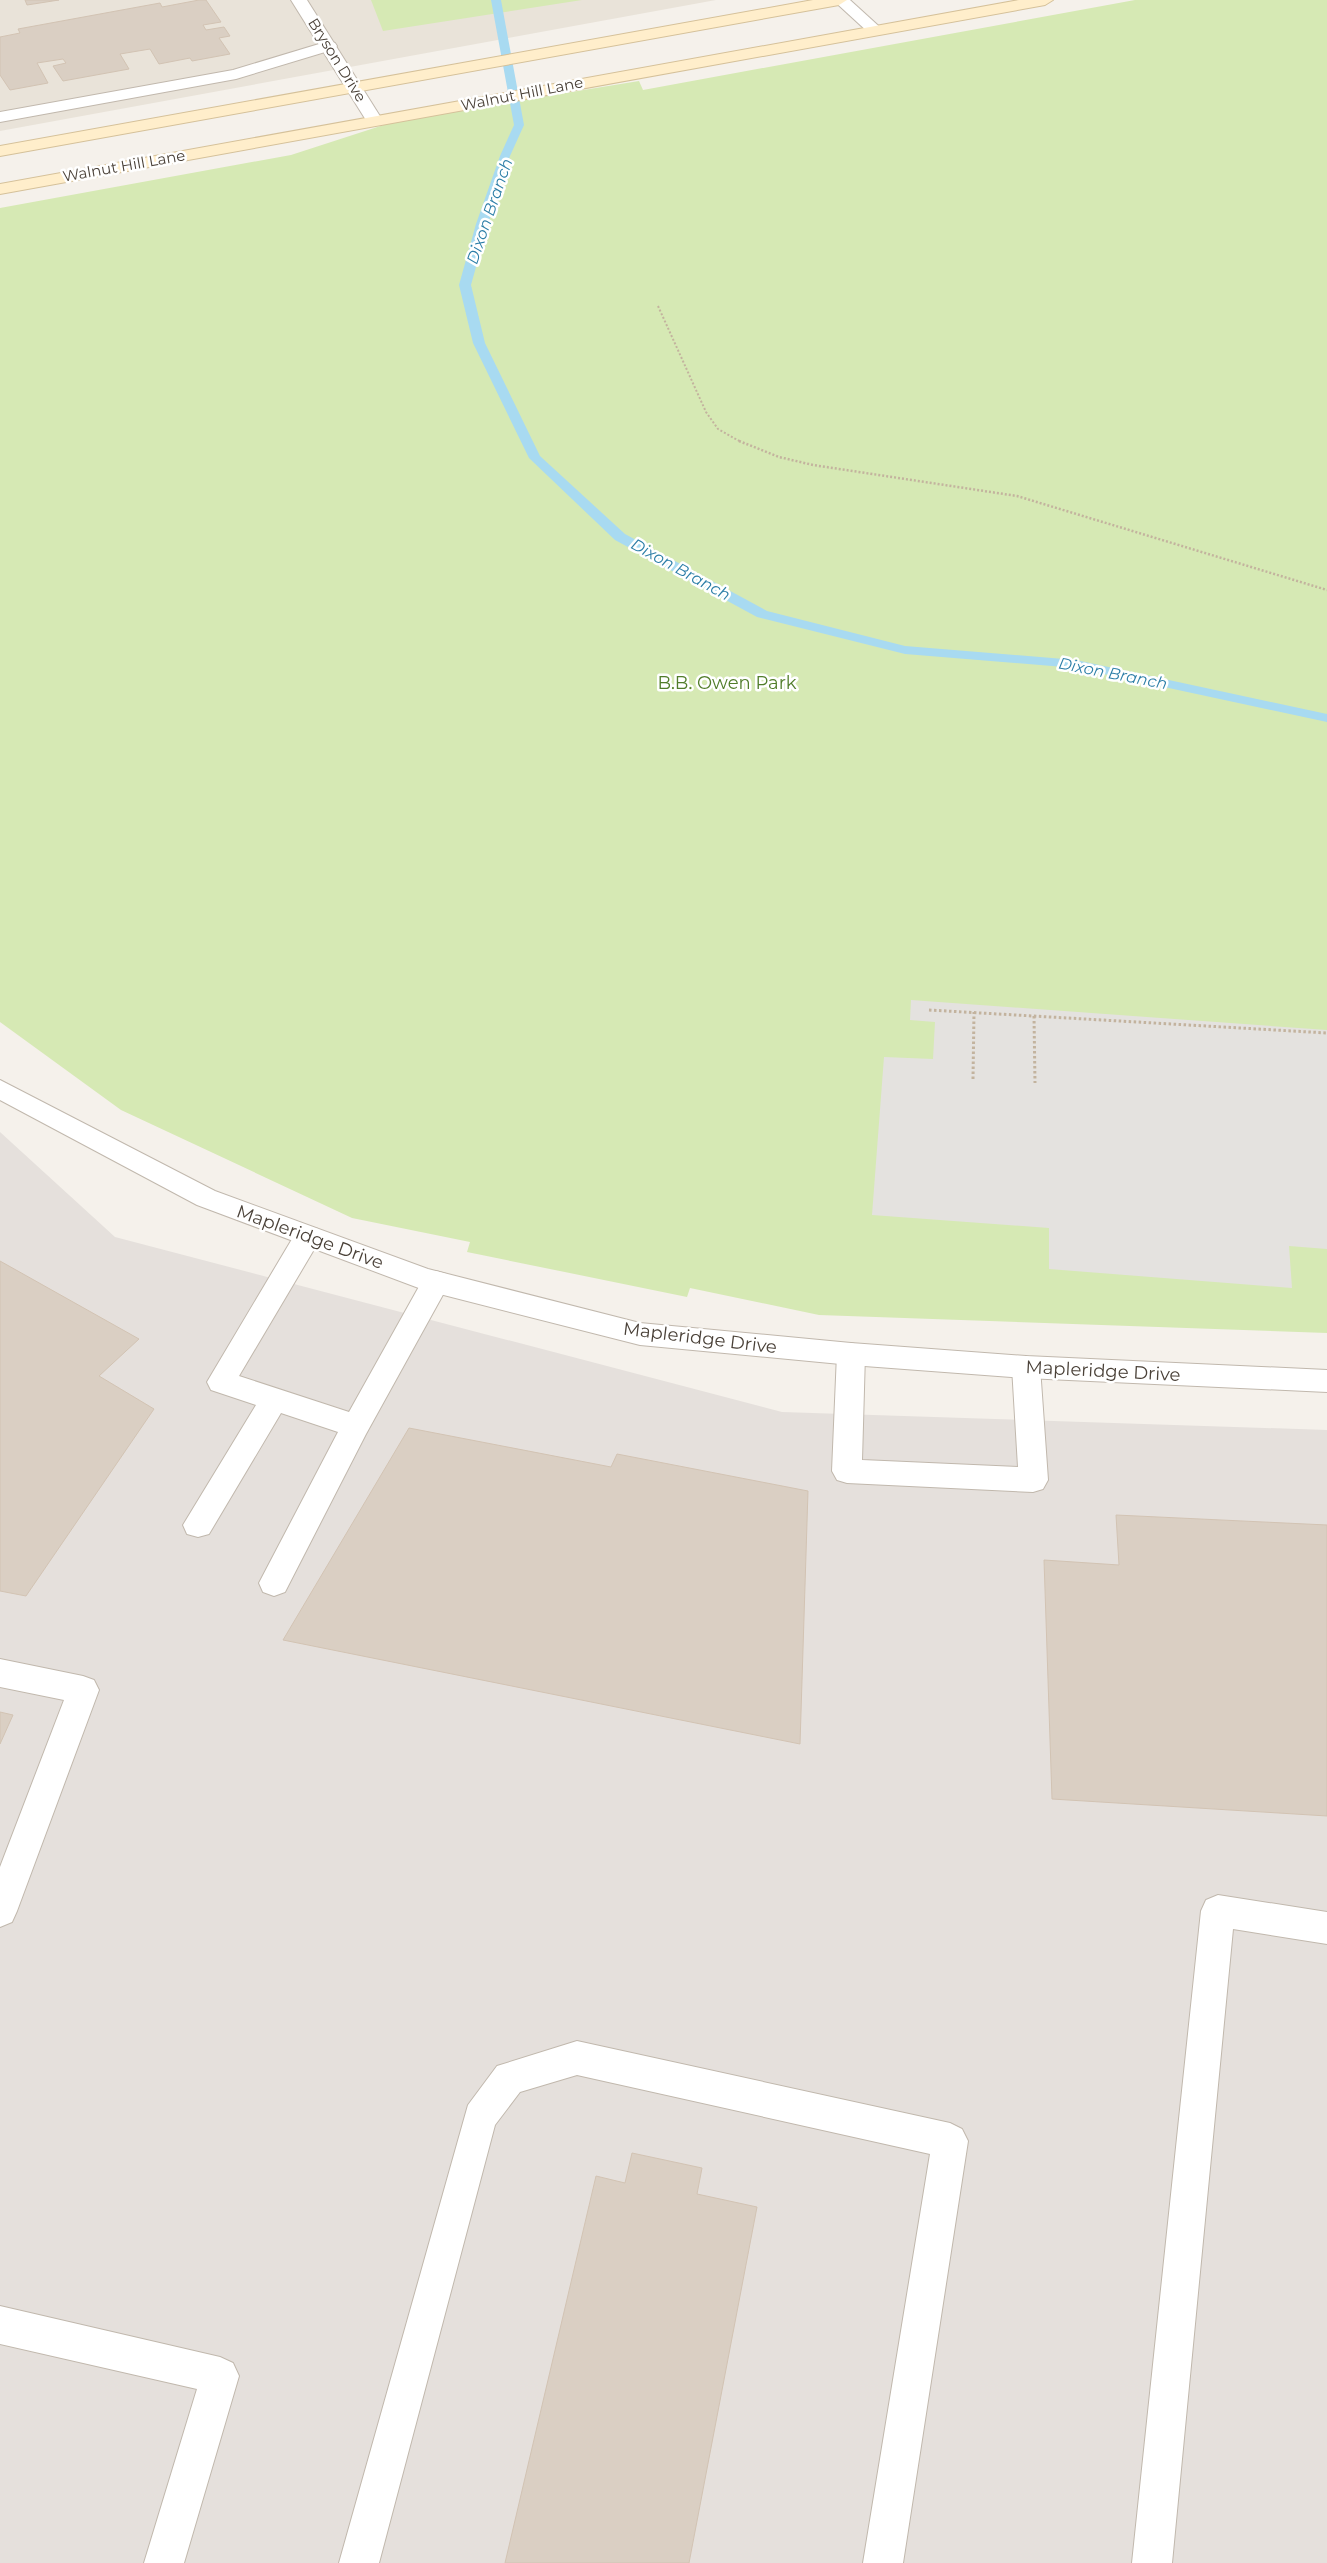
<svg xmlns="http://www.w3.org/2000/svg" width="1327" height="2563" font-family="Montserrat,sans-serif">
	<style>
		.residential { fill: #e9e3d9 }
		.industrial { fill: #e5e0dc }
		.green { fill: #d6e9b4 }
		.parking { fill: #e4e2df }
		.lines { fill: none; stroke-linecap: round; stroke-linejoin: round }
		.stream { fill: #a8daf1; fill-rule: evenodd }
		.building { fill: #dacfc3; stroke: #d2c3b3 }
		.service-casing { stroke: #c1b8ad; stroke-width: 2 }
		.minor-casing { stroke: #c1b8ad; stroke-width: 2 }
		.tertiary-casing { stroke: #c1b8ad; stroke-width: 2 }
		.secondary-casing { stroke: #d5c19a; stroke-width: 2 }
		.path-far2 { stroke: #c3b39e; stroke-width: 2; stroke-dasharray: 2 2; stroke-linecap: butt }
		.path-far1 { stroke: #c3b39e; stroke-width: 2.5; stroke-dasharray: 2 2; stroke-linecap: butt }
		.path { stroke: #c3b39e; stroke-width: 3; stroke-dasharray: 2.5 2.5; stroke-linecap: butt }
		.service { fill: #fff; fill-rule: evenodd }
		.minor { fill: #fff; fill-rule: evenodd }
		.tertiary { fill: #fff; fill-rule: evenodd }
		.secondary { fill: #ffeecb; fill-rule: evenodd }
		.labels { text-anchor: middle; stroke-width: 5; stroke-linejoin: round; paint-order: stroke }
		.far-street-label { font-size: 15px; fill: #4a4138; stroke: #fff }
		.far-water-label { font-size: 16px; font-style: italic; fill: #2c7ea7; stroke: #fff }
		.park-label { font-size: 18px; fill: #517d2a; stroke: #fff }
		.street-label { font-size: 18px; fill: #4a4138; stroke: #fff }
	</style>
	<rect width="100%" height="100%" fill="#f5f1eb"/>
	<polygon class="residential" points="0,0 716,0 0,131"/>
	<polygon class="industrial" points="0,1132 115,1237 782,1412 1327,1430 1327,2563 0,2563"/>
	<g class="green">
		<polygon points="371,0 582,0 383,31"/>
		<polygon points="1135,0 1327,0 1327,1333 819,1315 690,1288 687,1297 467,1252 470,1242 352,1218 121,1110 0,1022 0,208 291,155 399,120 639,81 643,90"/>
	</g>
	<polygon class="parking" points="911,1000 1327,1030 1327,1249 1289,1246 1292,1288 1049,1269 1049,1228 872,1215 884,1057 933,1059 935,1022 910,1020"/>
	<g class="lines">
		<polygon class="stream" points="491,0 501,0 524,125 510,156 488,224 471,285 485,343 540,456 625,534 767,611 905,646 1076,660 1327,714 1327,722 1076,668 905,654 757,617 615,540 529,458 473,343 459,285 476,224 500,156 514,125"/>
	</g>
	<g class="building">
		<polygon points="25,0 59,0 27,5"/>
		<polygon points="199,0 206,0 221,22 203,25 206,30 224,27 230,36 219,38 230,54 192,61 190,58 159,64 150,49 120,54 129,69 63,81 53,66 66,63 63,59 37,63 48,83 10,90 0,75 0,37 20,33 18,29 160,3 162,7"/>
		<polygon points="0,1261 139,1339 99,1376 154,1409 26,1596 0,1591"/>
		<polygon points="409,1428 611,1467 617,1454 808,1491 800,1744 283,1640"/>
		<polygon points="1116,1515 1327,1525 1327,1816 1052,1799 1044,1560 1119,1565"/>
		<polygon points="0,1712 13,1715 0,1744"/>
		<polygon points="632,2153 702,2168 697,2194 757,2207 689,2563 505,2563 596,2176 625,2183"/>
	</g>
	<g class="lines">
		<g class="service-casing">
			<g id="service">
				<polygon points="329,41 335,43 337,46 335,49 236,79 0,122 0,112 233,70"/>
				<polygon points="308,1226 318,1229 322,1236 239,1376 349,1412 426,1274 436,1271 446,1274 450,1282 366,1434 285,1592 274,1596 263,1592 259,1583 338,1432 281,1413 209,1534 198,1537 187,1534 183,1525 256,1405 211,1390 207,1382 298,1229"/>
				<polygon points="851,1343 861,1346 865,1354 862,1460 1018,1467 1012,1367 1016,1359 1026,1356 1036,1359 1040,1367 1048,1480 1043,1489 1033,1492 847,1483 837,1480 832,1471 837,1354 841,1346"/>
				<polygon points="0,1659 83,1676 94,1680 99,1690 17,1911 12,1922 0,1927 0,1867 64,1700 0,1687"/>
				<polygon points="1218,1895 1327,1912 1327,1944 1233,1929 1172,2563 1132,2563 1201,1911 1206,1900"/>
				<polygon points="577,2041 950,2123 962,2129 968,2141 903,2563 863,2563 930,2154 577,2075 520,2092 495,2125 379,2563 339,2563 468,2105 497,2066"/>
				<polygon points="0,2306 220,2357 233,2363 239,2376 184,2563 144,2563 197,2389 0,2344"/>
			</g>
		</g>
		<g class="minor-casing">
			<g id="minor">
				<polygon points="291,0 307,0 383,121 381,125 369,125"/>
				<polygon points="833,0 850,0 883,30 881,33 869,33"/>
			</g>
		</g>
		<g class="tertiary-casing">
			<polygon id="tertiary" points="0,1080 215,1191 428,1269 640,1323 851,1343 1026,1356 1327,1370 1327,1392 1026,1378 851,1365 640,1345 424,1290 197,1205 0,1100"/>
		</g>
		<g class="secondary-casing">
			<g id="secondary">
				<polygon points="813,0 847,0 839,5 0,156 0,146"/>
				<polygon points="1019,0 1053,0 1045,5 0,194 0,184"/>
			</g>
		</g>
		<polyline class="path-far2" points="658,306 706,412 718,429 741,442"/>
		<polyline class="path-far1" points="739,441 779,457 813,465 1017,496 1327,590"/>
		<g class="path">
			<polyline points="929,1010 1327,1033"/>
			<polyline points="1034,1016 1035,1083"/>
			<polyline points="973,1079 974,1012"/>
		</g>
		<use href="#service" class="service"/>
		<use href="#minor" class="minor"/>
		<use href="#tertiary" class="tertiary"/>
		<use href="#secondary" class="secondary"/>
	</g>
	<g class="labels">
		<g class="far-street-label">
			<text transform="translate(337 60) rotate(58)" y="5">Bryson Drive</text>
			<text transform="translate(522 94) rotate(-11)" y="5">Walnut Hill Lane</text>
			<text transform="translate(124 166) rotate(-10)" y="5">Walnut Hill Lane</text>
		</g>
		<g class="far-water-label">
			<text transform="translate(489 211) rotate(-71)" y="6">Dixon Branch</text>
			<text transform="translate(681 569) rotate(29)" y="6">Dixon Branch</text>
			<text transform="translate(1113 673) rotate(11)" y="6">Dixon Branch</text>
		</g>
		<g class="park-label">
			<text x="727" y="689">B.B. Owen Park</text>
		</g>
		<g class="street-label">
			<text transform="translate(310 1237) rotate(20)" y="6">Mapleridge Drive</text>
			<text transform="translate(700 1338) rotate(7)" y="6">Mapleridge Drive</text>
			<text transform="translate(1103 1371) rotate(3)" y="6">Mapleridge Drive</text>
		</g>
	</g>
</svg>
